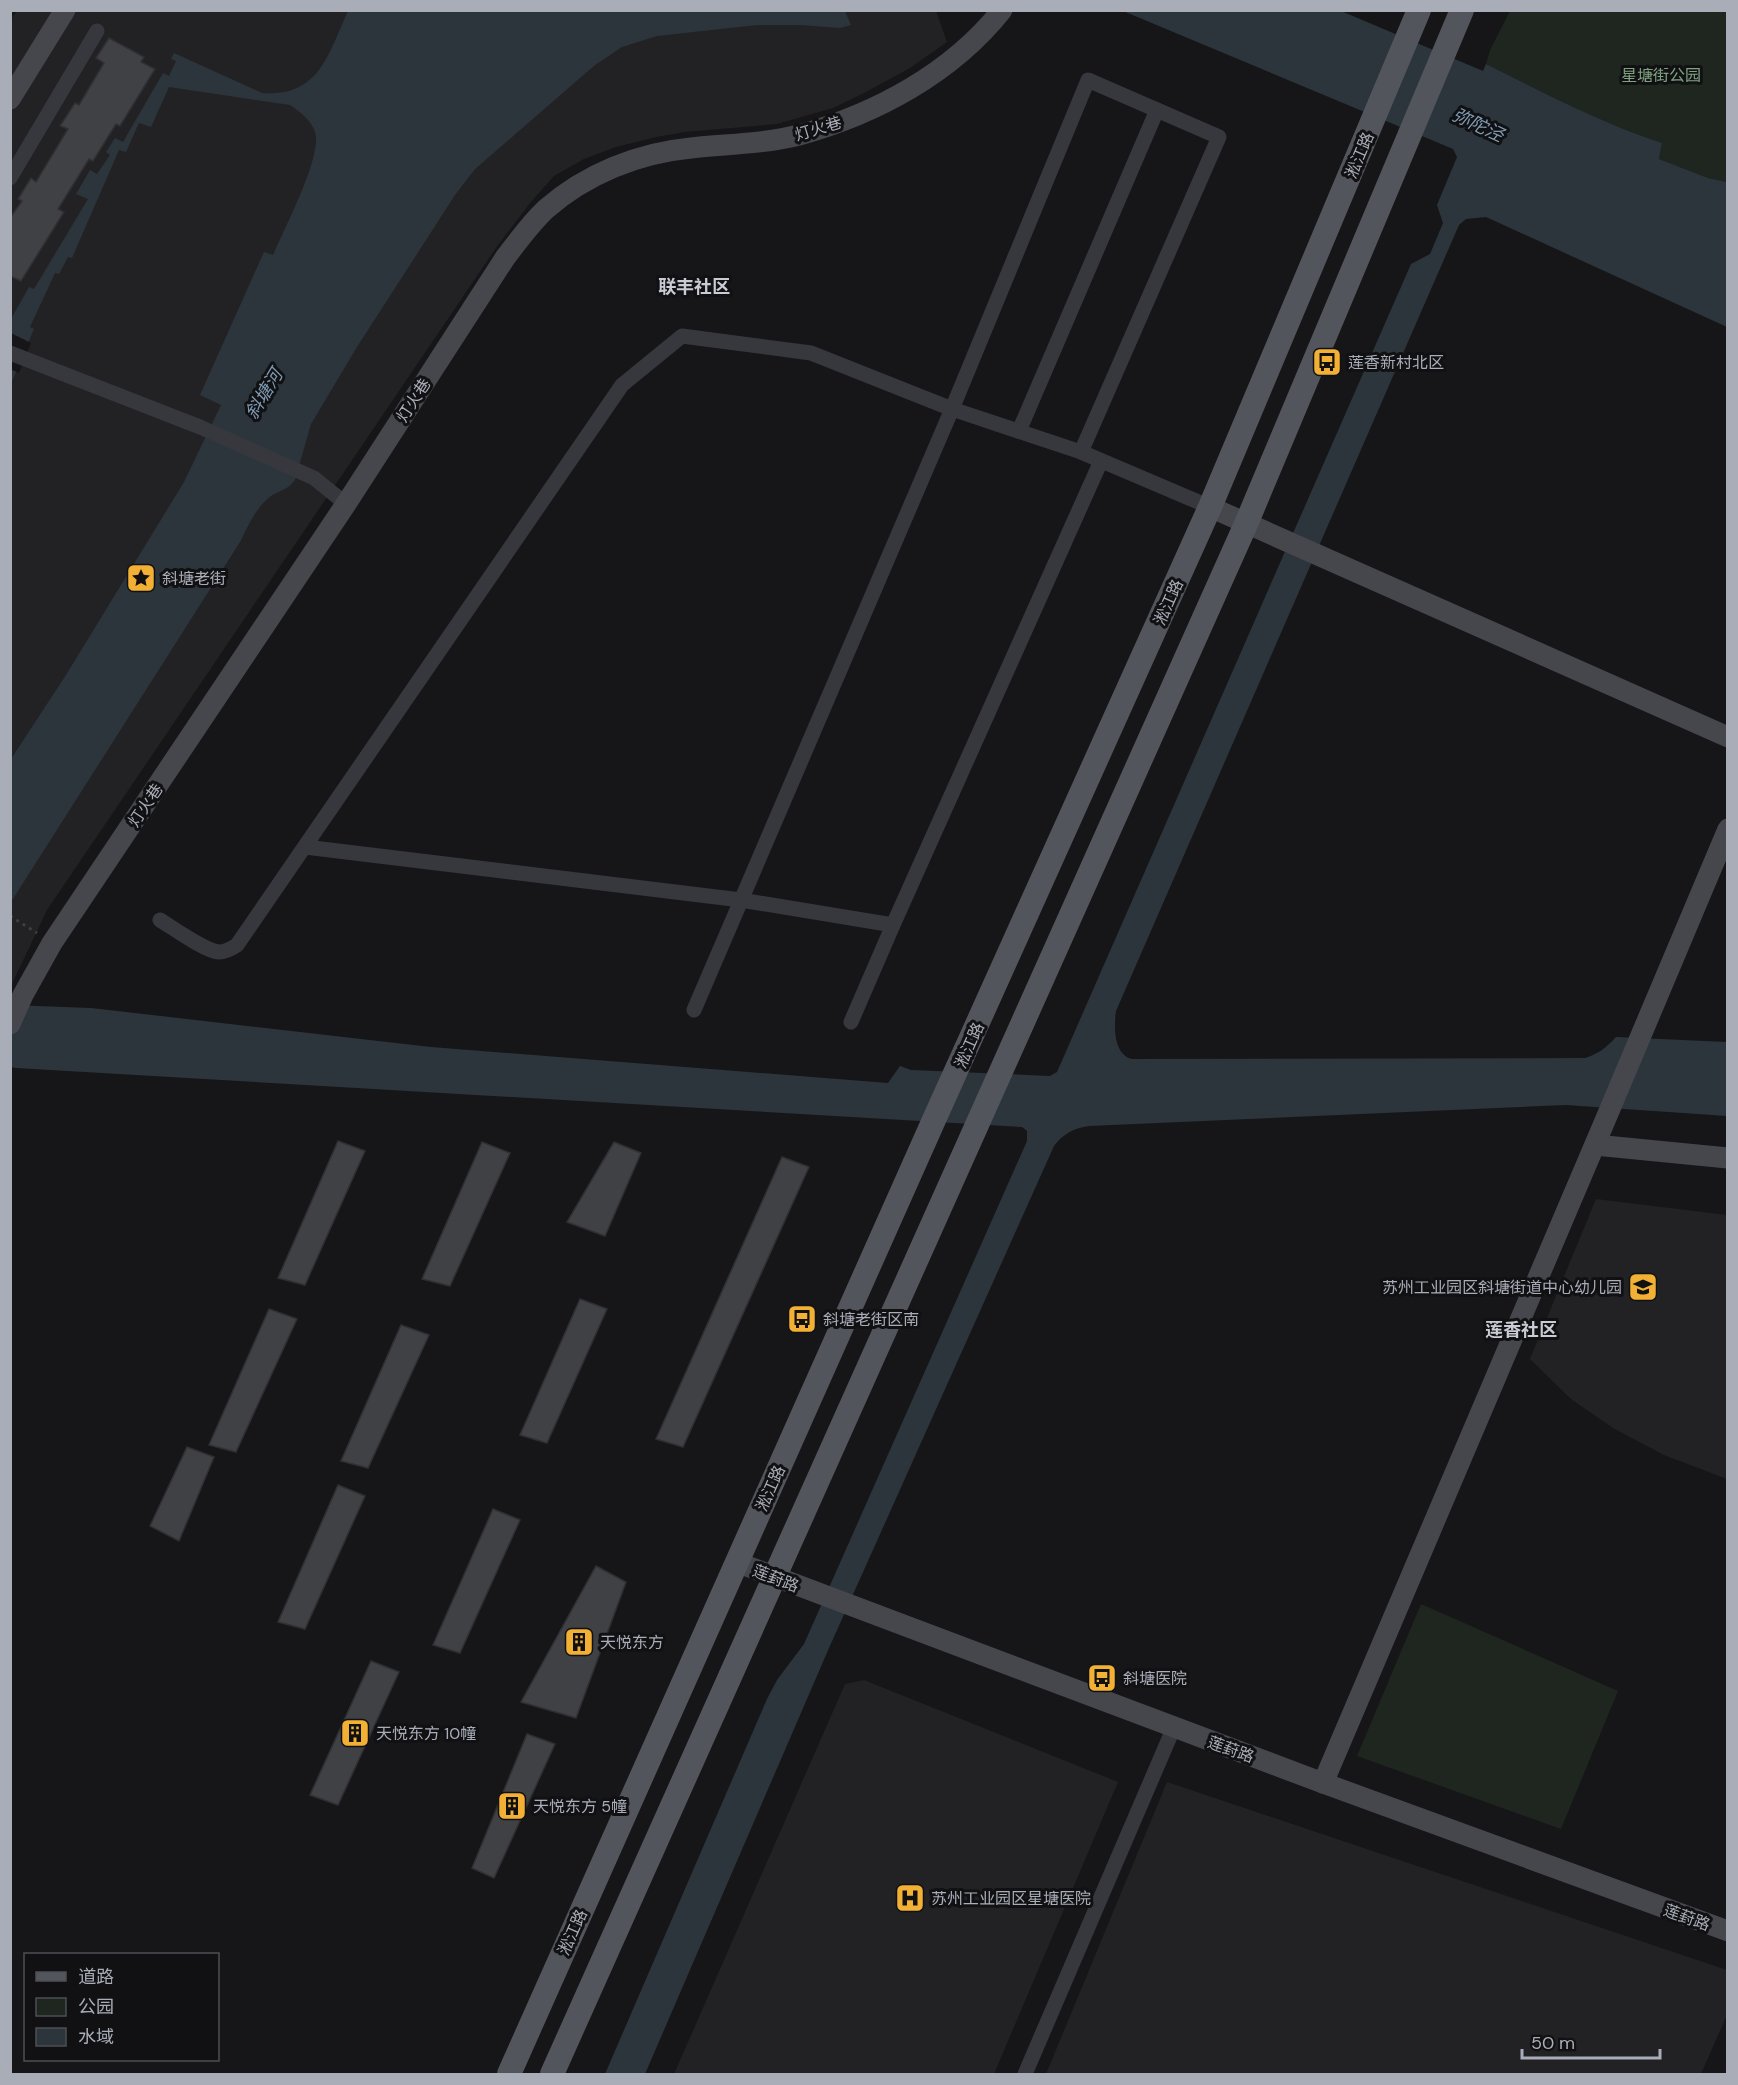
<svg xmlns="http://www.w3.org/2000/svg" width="1738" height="2085" font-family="'DM Sans','Noto Sans SC',sans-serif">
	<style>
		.built { fill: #222225 }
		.green { fill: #1e261f }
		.water { fill: #2c353c }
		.pier { fill: #161618 }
		.building { fill: #404145; stroke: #303034; stroke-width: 1.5 }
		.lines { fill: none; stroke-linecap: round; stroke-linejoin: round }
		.path { stroke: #3d3f44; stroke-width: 3; stroke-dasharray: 3 4.5; stroke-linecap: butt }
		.street { stroke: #37383d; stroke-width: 15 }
		.secondary { stroke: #45474d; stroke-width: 21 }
		.primary { stroke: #53555c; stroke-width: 24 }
		.labels { text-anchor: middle; stroke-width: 6; stroke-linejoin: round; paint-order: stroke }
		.park-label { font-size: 16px; fill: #7fa381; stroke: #111113 }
		.street-label { font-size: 16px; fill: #a8adb8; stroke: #111113 }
		.poi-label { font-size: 16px; fill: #a8adb8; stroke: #111113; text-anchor: start }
		.water-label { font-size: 18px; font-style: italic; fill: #7f9bb3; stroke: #111113 }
		.neighbourhood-label { font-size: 18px; font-weight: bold; fill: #c9ccd4; stroke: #111113 }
	</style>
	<rect width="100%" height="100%" fill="#161618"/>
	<g class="built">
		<polygon points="17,11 936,11 947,42 910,68 866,92 833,108 777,124 685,132 656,137 616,147 584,159 554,176 530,203 498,245 47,910 11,986 10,20"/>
		<polygon points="1596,1199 1727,1215 1727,1479 1664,1455 1613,1428 1571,1399 1530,1359"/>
		<polygon points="864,1680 1118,1782 994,2074 674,2074 845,1684"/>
		<polygon points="1167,1782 1727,1970 1727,2015 1701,2074 1046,2074"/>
	</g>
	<g class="green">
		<path d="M 1510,11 L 1727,11 L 1727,182 L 1708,178 L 1659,159 L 1662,143 C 1601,123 1544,93 1486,64 L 1490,50 Z"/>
		<polygon points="1421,1604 1618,1691 1561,1829 1357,1756"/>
	</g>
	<g class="water">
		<path d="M 348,11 L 845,11 L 851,25 L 840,28 L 800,25 L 757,25 L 657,36 L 622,47 L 595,65 L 475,169 L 455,195 L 357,347 L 311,424 L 295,480 C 288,490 280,490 271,496 C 256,507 248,526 240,542 L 11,902 L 11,759 L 66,675 L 184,482 L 221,405 L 200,395 L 264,252 L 273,255 C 285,227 318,164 316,137 C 315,124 301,112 290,105 L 169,87 L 151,127 L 139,123 L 126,152 L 119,150 L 72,258 L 68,257 L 59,274 L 55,273 L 30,327 L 34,329 L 11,384 L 11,319 L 29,287 L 34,289 L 88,199 L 76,194 L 90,170 L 97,174 L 110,155 L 106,152 L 115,138 L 123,142 L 163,73 L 169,76 L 176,61 L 171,59 L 174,53 L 262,93 C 320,97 328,54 348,11 Z"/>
		<path d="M 1123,11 L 1341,11 L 1483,71 L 1486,64 C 1544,93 1601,123 1662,143 L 1659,159 L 1708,178 L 1727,182 L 1727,327 L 1486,217 L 1466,219 L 1459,225 L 1116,1011 C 1114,1026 1113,1054 1132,1059 L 1585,1058 C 1598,1054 1606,1048 1616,1037 L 1727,1042 L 1727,1116 L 1566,1105 L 1089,1126 C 1074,1128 1063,1134 1054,1146 L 829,1648 L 645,2074 L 605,2074 L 767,1699 L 777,1680 L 804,1644 L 1027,1141 L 1027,1131 L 1022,1127 L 16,1068 L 11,1067 L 10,1005 L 91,1008 L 431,1047 L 888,1083 L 900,1066 L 911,1070 L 1050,1076 L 1057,1072 L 1411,264 L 1430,254 L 1443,223 L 1437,205 L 1457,157 L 1453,149 Z"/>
	</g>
	<polygon class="pier" points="11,333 31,343 19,373 10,369"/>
	<g class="building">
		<polygon points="109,38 144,57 141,62 155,69 120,126 116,124 93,161 89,159 58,209 64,212 21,281 10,276 10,218 22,201 18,199 31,178 36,182 68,129 60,126 75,103 79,105 104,63 96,58"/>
		<polygon points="338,1141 365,1151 305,1285 278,1278"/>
		<polygon points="482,1142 510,1153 450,1286 422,1279"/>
		<polygon points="614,1142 641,1153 605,1236 567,1222"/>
		<polygon points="782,1157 809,1167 683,1447 656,1439"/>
		<polygon points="580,1299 607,1309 547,1443 520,1435"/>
		<polygon points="269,1309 297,1319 236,1452 209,1445"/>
		<polygon points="401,1325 429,1335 368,1468 341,1461"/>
		<polygon points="187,1447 214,1457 179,1541 150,1526"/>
		<polygon points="338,1485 365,1496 305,1629 278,1622"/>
		<polygon points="493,1509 520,1520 460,1653 433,1645"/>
		<polygon points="596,1566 626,1582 576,1718 521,1702"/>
		<polygon points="371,1661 399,1672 338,1805 310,1795"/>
		<polygon points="527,1734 555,1744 494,1878 472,1868"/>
	</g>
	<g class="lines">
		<polyline class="path" points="10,916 37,933"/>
		<g class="street">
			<polyline points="10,178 97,31"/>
			<polyline points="10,353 200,427 314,478 346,504"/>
			<polyline points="1019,431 1157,110"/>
			<polyline points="305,847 741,900 893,925"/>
			<path d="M 160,920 C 173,928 205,951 219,952 C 226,952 231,949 237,945 L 622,385 L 682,336 L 811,353 L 952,409 L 1081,452 L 1210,507"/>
			<polyline points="694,1010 952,409 1088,80 1219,137 1081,452"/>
			<polyline points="851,1022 893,925 1101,461"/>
			<polyline points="1025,2074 1174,1727"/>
		</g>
		<g class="secondary">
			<polyline points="10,99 65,10"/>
			<polyline points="1210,507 1728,737"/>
			<path d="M 10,1024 L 23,995 L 52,943 L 346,504 L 505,258 C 518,241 530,224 546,209 C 586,174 638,153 691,148 C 726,144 764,144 799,135 C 876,114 952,73 1002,10"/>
			<polyline points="1595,1145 1728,1158"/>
			<polyline points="736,1562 1323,1783 1728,1931"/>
			<polyline points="1323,1783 1607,1116 1728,829"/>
		</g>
		<g class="primary">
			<polyline points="509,2074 933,1122 1210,507 1419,10"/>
			<polyline points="552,2074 1246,524 1462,10"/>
		</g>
	</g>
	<defs>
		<g id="bus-square" transform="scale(1.5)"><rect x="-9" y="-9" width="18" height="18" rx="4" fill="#f2b134" stroke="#111113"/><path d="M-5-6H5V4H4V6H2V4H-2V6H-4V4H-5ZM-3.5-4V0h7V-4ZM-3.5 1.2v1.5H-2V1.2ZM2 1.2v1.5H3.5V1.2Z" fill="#111"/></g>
		<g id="sight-square" transform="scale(1.5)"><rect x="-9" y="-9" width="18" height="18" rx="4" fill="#f2b134" stroke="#111113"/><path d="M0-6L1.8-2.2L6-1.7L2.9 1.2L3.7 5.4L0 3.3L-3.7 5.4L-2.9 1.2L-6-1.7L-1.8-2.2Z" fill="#111"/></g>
		<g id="school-square" transform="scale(1.5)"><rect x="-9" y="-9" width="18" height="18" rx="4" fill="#f2b134" stroke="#111113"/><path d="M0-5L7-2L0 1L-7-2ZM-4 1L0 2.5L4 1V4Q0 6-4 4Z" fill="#111"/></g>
		<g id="building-square" transform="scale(1.5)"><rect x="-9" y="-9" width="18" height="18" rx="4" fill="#f2b134" stroke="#111113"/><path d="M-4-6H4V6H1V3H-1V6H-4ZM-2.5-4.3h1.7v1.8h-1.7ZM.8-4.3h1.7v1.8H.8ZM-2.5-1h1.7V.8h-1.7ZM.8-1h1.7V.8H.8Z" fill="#111"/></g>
		<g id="hospital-square" transform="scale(1.5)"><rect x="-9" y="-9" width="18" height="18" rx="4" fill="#f2b134" stroke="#111113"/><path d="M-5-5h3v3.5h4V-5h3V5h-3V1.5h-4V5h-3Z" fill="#111"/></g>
	</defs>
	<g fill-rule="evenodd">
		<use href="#bus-square" x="1327" y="362"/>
		<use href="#sight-square" x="141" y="578"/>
		<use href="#school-square" x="1643" y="1287"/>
		<use href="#bus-square" x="802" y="1319"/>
		<use href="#building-square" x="579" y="1642"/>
		<use href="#bus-square" x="1102" y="1678"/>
		<use href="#building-square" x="355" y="1733"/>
		<use href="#building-square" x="512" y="1806"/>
		<use href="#hospital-square" x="910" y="1898"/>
	</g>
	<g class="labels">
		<g class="park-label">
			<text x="1661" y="81">星塘街公园</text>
		</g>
		<g class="street-label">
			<text transform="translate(818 128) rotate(-17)" y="6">灯火巷</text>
			<text transform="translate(1359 155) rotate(-67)" y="6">淞江路</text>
			<text transform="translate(413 400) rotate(-57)" y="6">灯火巷</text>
			<text transform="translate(1168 602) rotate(-66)" y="6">淞江路</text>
			<text transform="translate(145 805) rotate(-56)" y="6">灯火巷</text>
			<text transform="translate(969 1045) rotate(-66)" y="6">淞江路</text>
			<text transform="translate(770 1488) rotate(-66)" y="6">淞江路</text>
			<text transform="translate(776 1578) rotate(21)" y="6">莲葑路</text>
			<text transform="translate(1231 1749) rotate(20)" y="6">莲葑路</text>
			<text transform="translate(1687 1917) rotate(20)" y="6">莲葑路</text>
			<text transform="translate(572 1932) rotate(-66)" y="6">淞江路</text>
		</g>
		<g class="poi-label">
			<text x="1348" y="368">莲香新村北区</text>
			<text x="162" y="584">斜塘老街</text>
			<text x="1622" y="1293" text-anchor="end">苏州工业园区斜塘街道中心幼儿园</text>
			<text x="823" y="1325">斜塘老街区南</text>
			<text x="600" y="1648">天悦东方</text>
			<text x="1123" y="1684">斜塘医院</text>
			<text x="376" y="1739">天悦东方 10幢</text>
			<text x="533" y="1812">天悦东方 5幢</text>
			<text x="931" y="1904">苏州工业园区星塘医院</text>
		</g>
		<g class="water-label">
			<text transform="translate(1478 125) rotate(25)" y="6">弥陀泾</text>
			<text transform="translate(264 394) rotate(-59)" y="6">斜塘河</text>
		</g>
		<g class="neighbourhood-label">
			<text x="694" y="293">联丰社区</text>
			<text x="1521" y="1336">莲香社区</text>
		</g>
	</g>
	<rect width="1738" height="2085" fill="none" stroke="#a8adb8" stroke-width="24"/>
	<rect x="24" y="1953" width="195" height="108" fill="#111113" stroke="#4d4f55" stroke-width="1.5"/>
	<rect x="36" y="1972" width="30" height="9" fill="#53555c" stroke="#4d4f55" stroke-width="1.5"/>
	<text x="78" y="1983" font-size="18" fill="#a8adb8">道路</text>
	<rect x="36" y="1998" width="30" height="18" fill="#1e261f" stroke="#4d4f55" stroke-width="1.5"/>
	<text x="78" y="2013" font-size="18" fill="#a8adb8">公园</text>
	<rect x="36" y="2028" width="30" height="18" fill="#2c353c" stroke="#4d4f55" stroke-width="1.5"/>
	<text x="78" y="2043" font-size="18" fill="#a8adb8">水域</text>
	<path d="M1522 2049v9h138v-9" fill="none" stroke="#a8adb8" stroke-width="3"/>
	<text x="1531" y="2049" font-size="18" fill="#a8adb8" stroke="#111113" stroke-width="4.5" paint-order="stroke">50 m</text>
</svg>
